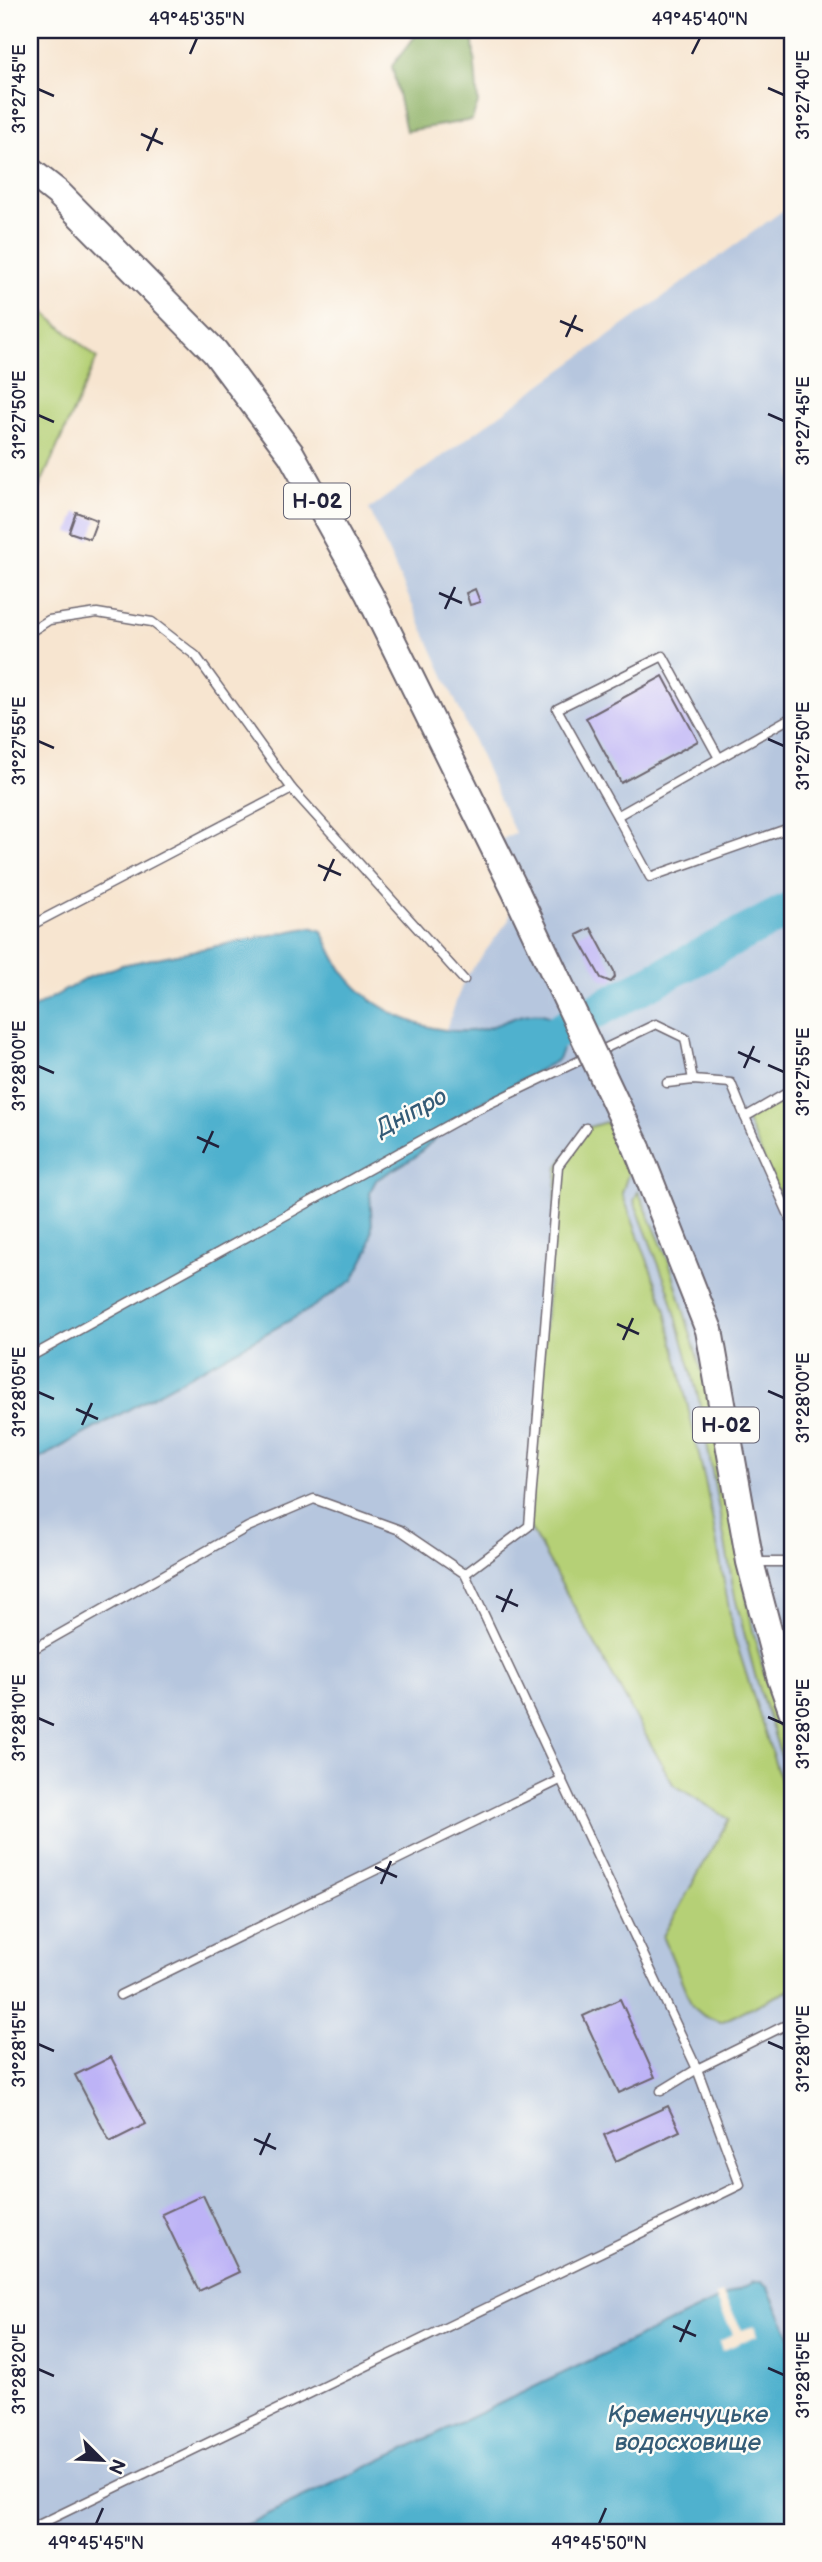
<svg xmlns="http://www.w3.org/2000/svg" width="822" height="2562" font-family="'Balsamiq Sans',sans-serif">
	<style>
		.industrial { fill: #b6c6de }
		.green { fill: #b5d076; stroke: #6c7958; stroke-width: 2 }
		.forest { fill: #90b267; stroke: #596a51; stroke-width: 2 }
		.water { fill: #4fb1ce; stroke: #386a84; stroke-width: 2 }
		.pier { fill: #f7e5d0 }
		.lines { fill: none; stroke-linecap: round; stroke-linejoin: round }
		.river { stroke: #4fb1ce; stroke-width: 35 }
		.building { fill: #bdb3f6 }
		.lane-casing { stroke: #6d666f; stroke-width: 11 }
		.primary-casing { stroke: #6d666f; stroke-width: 30 }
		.lane { stroke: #fff; stroke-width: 8 }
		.primary { stroke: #fff; stroke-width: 26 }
		.primary-bridge-casing { stroke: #6d666f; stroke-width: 30; stroke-linecap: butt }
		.primary-bridge { stroke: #fff; stroke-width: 26 }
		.ticks { fill: none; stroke: #22223b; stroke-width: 2.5 }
		.labels { text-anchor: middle; stroke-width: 5; stroke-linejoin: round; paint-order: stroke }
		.shield { fill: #fdfcf7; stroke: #646373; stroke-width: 2 }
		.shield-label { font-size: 21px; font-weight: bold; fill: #22223b }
		.water-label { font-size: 24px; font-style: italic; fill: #345b76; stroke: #fdfcf7 }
		.neatline { fill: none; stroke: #22223b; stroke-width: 2.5 }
		.ticks-label { font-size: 18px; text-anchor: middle; fill: #22223b }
	</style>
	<rect width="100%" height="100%" fill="#fdfcf7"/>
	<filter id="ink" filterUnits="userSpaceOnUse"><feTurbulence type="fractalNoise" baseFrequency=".0143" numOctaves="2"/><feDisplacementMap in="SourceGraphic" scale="14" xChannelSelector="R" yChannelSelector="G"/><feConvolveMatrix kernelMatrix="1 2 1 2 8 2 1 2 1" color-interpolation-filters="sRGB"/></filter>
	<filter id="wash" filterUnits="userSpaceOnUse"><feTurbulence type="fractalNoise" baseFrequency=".00686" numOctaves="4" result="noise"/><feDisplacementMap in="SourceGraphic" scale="28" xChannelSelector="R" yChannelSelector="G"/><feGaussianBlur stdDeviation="1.57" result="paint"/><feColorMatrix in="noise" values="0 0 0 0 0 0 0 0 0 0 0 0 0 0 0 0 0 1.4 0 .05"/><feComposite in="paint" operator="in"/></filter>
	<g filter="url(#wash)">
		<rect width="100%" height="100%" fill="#f7e5d0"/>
		<polygon class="industrial" points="792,204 792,2340 768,2288 724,2296 231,2532 30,2532 30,1464 305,1312 353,1280 371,1208 371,1185 376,1180 415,1157 467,1110 556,1061 529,1015 480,1030 445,1032 464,980 508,921 517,894 492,844 515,833 369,509"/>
		<g class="green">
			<polygon points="30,300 97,358 30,508"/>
			<polygon points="792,1090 792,1222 745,1117"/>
			<polygon points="606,1122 629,1171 622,1193 665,1307 707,1490 734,1636 792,1816 792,1989 721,2022 704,2016 692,2006 663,1936 729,1819 673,1784 529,1526 558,1166 586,1128"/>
			<polygon points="638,1191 669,1261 711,1403 753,1631 769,1692 792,1754 792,1790 755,1675 735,1597 699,1400 669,1291 634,1201"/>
		</g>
		<polygon class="forest" points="420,30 472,30 478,103 472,120 406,131 392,66"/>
		<g class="water">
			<path d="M 311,927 L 322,931 C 329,945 335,962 345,974 C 374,1012 432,1037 479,1030 C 499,1027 521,1010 542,1014 C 563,1018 568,1047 556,1061 L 467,1110 L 415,1157 L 376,1180 L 370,1192 L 372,1227 L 369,1249 L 353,1280 L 305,1312 L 30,1464 L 30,1010 L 87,978 L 122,965 Z"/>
			<polygon points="754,2282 761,2282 768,2288 792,2340 792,2532 231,2532"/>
		</g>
		<polygon class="pier" points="722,2293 742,2330 754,2326 758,2335 722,2351 719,2342 733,2334 714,2296"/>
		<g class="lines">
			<polyline class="river" points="516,1053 792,908"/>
		</g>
		<g id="blocks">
			<g class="building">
				<polygon points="76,512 97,520 90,539 69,532"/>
				<polygon points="475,589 480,602 470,605 466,593"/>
				<polygon points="663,676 698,741 621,783 586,718"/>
				<polygon points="591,928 614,971 615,977 611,982 601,978 577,935"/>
				<polygon points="620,1999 655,2077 619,2093 583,2016"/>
				<polygon points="111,2057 146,2124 110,2142 75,2075"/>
				<polygon points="668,2106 680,2131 616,2161 604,2135"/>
				<polygon points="203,2195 239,2272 199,2291 162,2214"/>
			</g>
		</g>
	</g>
	<g filter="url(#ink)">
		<use href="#blocks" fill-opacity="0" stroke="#6d666f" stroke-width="2"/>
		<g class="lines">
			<g class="lane-casing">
				<g id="lane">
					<polyline points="30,632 49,620 97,613 152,622 196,656 292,789 464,980"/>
					<polyline points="719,758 663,656 557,709 617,816 792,717"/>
					<polyline points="617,816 650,877 792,827"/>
					<polyline points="30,926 292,789"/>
					<polyline points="667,1083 693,1080 731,1083 745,1117"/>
					<polyline points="792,1090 745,1117 792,1222"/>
					<polyline points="30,1357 474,1111 656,1024 685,1038 693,1080"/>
					<polyline points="753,1562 792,1562"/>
					<polyline points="465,1574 529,1526 558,1166 586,1128"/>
					<polyline points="30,1651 248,1527 314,1499 400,1530 465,1574 697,2069 792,2022"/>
					<polyline points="120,1995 562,1779"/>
					<polyline points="30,2529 740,2185 697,2069 661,2091"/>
				</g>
			</g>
			<g class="primary-casing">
				<g id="primary">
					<polyline points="30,171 58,193 215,352 291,454 369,594 517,894"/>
					<polyline points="637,1148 709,1330 750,1562 780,1676 792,1710"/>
				</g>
			</g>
			<use href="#lane" class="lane"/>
			<use href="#primary" class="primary"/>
			<g class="primary-bridge-casing">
				<polyline id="primary-bridge" points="517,894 637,1148"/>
			</g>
			<use href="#primary-bridge" class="primary-bridge"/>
		</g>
	</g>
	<path class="ticks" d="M 190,54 L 197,38M 692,54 L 700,38M 768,88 L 784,95M 38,89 L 54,96M 141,134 L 163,144M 147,151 L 157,128M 560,321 L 583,331M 566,337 L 576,315M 768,414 L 784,421M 38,415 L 54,422M 439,593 L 462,603M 445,609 L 455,587M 768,739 L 784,746M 38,741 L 54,748M 318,865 L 341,875M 324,881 L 334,859M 738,1052 L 760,1062M 768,1065 L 784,1072M 38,1066 L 54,1073M 744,1068 L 754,1046M 197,1137 L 219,1147M 203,1153 L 213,1131M 617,1324 L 639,1334M 623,1340 L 633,1318M 768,1391 L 784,1398M 38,1392 L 54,1399M 76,1409 L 98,1419M 82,1425 L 92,1403M 496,1596 L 518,1606M 502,1612 L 512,1589M 768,1717 L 784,1724M 38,1718 L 54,1725M 375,1867 L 397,1877M 381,1884 L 391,1861M 768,2042 L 784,2049M 38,2044 L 54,2051M 254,2139 L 276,2149M 260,2155 L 270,2133M 673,2326 L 696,2336M 680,2342 L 690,2320M 768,2368 L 784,2375M 38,2369 L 54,2376M 96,2524 L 103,2508M 599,2524 L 606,2508"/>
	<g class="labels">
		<g class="shield">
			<rect x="284" y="483.5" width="66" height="35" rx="5"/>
			<rect x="693" y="1407.5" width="66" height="35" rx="5"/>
		</g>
		<g class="shield-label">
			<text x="317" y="508">Н-02</text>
			<text x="726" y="1432">Н-02</text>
		</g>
		<g class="water-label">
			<text transform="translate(411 1112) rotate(-28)" y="8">Дніпро</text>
			<text x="688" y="2422">Кременчуцьке<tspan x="688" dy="28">водосховище</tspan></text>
		</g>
	</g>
	<rect width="822" height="2562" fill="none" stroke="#fdfcf7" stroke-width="77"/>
	<g transform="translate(102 2460) rotate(114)" stroke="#fdfcf7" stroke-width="5" paint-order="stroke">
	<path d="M0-5L12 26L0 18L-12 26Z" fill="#22223b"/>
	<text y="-10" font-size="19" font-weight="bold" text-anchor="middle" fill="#22223b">N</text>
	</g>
	<rect x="38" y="38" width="746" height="2486" class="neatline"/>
	<g class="ticks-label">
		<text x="197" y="25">49°45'35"N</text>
		<text x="700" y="25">49°45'40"N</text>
		<text transform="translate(19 89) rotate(-90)" y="6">31°27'45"E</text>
		<text transform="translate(803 95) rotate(-90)" y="6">31°27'40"E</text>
		<text transform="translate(19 415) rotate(-90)" y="6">31°27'50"E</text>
		<text transform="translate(803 421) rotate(-90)" y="6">31°27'45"E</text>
		<text transform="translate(19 741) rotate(-90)" y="6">31°27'55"E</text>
		<text transform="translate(803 746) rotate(-90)" y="6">31°27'50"E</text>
		<text transform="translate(19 1066) rotate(-90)" y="6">31°28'00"E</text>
		<text transform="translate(803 1072) rotate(-90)" y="6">31°27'55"E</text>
		<text transform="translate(19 1392) rotate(-90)" y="6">31°28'05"E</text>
		<text transform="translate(803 1398) rotate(-90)" y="6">31°28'00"E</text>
		<text transform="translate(19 1718) rotate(-90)" y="6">31°28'10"E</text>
		<text transform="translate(803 1724) rotate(-90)" y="6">31°28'05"E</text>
		<text transform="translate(19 2044) rotate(-90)" y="6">31°28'15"E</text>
		<text transform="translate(803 2049) rotate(-90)" y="6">31°28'10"E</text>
		<text transform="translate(19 2369) rotate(-90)" y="6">31°28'20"E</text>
		<text transform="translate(803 2375) rotate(-90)" y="6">31°28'15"E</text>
		<text x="96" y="2549">49°45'45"N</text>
		<text x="599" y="2549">49°45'50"N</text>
	</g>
</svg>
